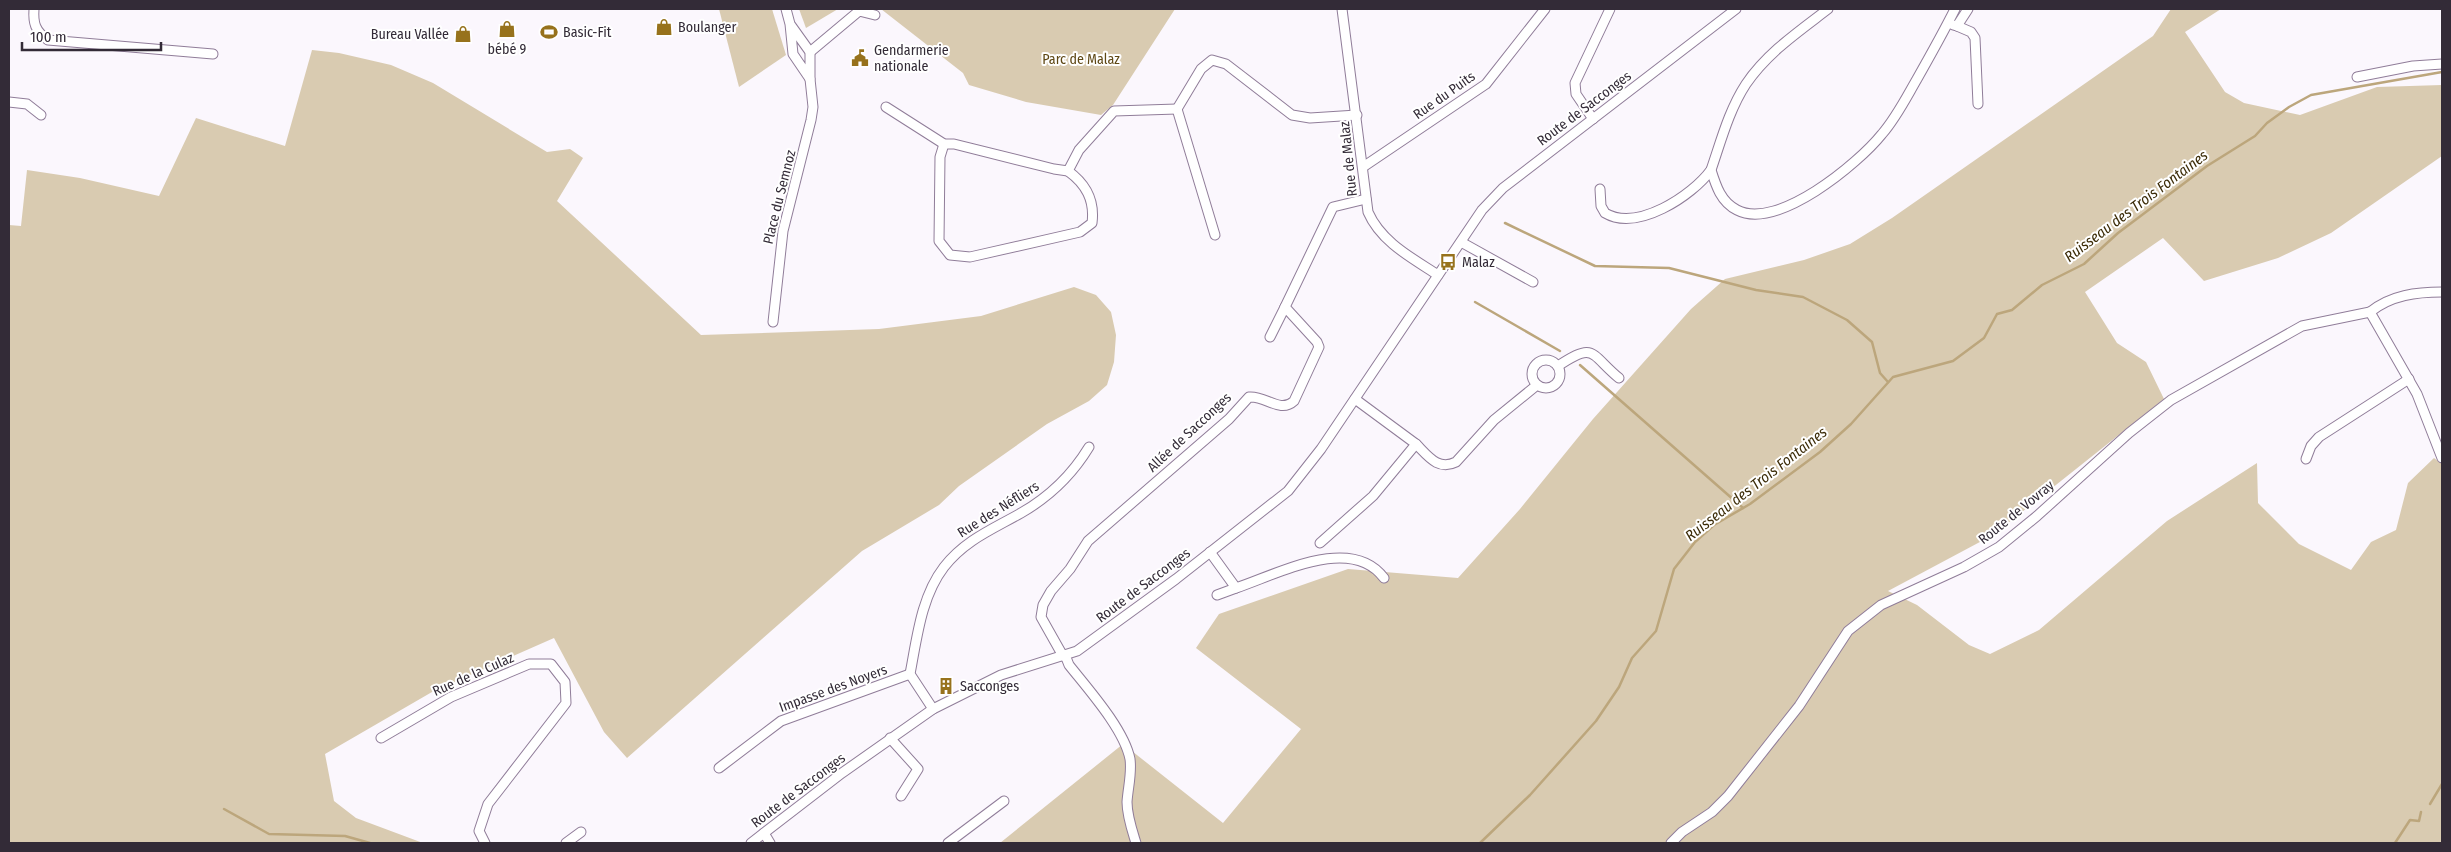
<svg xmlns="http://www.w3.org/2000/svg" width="2451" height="852" font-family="'Fira Sans Condensed',sans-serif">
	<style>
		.green { fill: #d9cbb1 }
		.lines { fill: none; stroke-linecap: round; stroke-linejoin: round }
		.stream { stroke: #bca67c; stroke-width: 2.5 }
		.minor-casing { stroke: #907d99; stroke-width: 11 }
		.minor { stroke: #fff; stroke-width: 9 }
		.labels { text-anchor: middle; stroke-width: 4; stroke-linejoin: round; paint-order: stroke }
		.poi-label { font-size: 14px; fill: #332b37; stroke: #fff; text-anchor: start }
		.park-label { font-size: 14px; fill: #5e4714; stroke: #fff }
		.street-label { font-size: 14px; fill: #332b37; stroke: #fff }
		.water-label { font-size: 15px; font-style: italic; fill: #3c2c08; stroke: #fff }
	</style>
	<rect width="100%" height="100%" fill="#fbf7fd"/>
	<g class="green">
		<polygon points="719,9 772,9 786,55 739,87"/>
		<polygon points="799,9 838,9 806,28"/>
		<polygon points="881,9 1175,9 1113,105 1101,115 1026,102 969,85 963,73"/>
		<polygon points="2171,9 2221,9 2185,32 2225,92 2244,103 2300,115 2377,87 2442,85 2442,156 2331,233 2278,258 2204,281 2163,238 2085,292 2117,343 2146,362 2164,399 1993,535 1888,591 1917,605 1969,645 1990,654 2039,630 2167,521 2257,463 2258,503 2299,544 2351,570 2371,542 2396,530 2408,483 2434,458 2442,464 2442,843 1000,843 1123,744 1223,823 1301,729 1196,648 1219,614 1348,569 1458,578 1520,509 1593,419 1691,309 1725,279 1804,260 1850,244 1892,218 2153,36"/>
		<polygon points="312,50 339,53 391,65 433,83 547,152 570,149 583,158 557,201 701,335 879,329 981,316 1074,287 1096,295 1111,312 1116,335 1114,362 1107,385 1089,401 1047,424 959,486 939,505 862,551 627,758 604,732 554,638 432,692 325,754 334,801 356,818 423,843 9,843 9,225 21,226 27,170 80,178 159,196 196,118 285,146"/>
	</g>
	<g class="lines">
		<g class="stream">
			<polyline points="1505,223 1595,266 1669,268 1756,290 1803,297 1847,320 1872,342 1880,373 1888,382"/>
			<polyline points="1475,302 1560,351"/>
			<polyline points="1580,365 1743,508"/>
			<polyline points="2430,804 2442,784"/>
			<polyline points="224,809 269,834 345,836 370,843"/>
			<polyline points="1480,843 1530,795 1596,721 1619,687 1632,658 1656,631 1674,569 1695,542 1714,525 1750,504 1820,452 1851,424 1893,377 1953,361 1984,338 1997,314 2012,310 2042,285 2084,264 2118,233 2207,166 2255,136 2267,123 2289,107 2311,95 2442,72"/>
			<polyline points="2395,843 2410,820 2419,821 2421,812"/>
		</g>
		<g class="minor-casing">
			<g id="minor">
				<path d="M 34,9 C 33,23 35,31 48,40 L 213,54"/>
				<polyline points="786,9 790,24 793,54 810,79 810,52 790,24"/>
				<path d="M 1342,9 L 1368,212 C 1381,242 1412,258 1438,275"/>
				<path d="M 1828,9 C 1798,32 1767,53 1746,84 C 1729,110 1721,141 1711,170 C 1716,186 1721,202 1737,210 C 1777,231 1858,164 1882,134 C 1896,118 1906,98 1917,79 C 1930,56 1943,33 1955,9"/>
				<polyline points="1953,25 1957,26 1968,9"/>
				<polyline points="1957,26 1971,32 1975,38 1978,104"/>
				<polyline points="810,52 859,11 875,15"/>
				<polyline points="2357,77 2413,66 2442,64"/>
				<polyline points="9,102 27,104 41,115"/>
				<polyline points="886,107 944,144 954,144 1054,169 1068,171 1079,150 1114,111 1177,109"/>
				<polyline points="1177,109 1201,69 1212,60 1226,64 1292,115 1310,118 1357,115"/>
				<polyline points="1177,109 1215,235"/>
				<polyline points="1593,119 1576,94 1575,83 1610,9"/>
				<path d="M 944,144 L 940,157 L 939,241 L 950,255 L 970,257 L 1080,232 L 1092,223 C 1095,200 1086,184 1068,171"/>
				<polyline points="1363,167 1486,84 1545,9"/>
				<path d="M 1600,189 L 1601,206 L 1605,213 C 1637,232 1692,196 1711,170"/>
				<polyline points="1461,242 1533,282"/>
				<path d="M 2370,312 C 2391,295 2417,292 2442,292"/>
				<polyline points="773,322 783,231 811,120 813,107 810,79"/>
				<polyline points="1270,337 1285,307"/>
				<circle cx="1546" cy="374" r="14"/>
				<path d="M 1558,366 C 1595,341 1590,354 1619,378"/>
				<path d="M 1416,444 C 1428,456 1438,471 1456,462 L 1494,420 L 1537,385"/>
				<polyline points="2306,459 2311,446 2319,437 2409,379"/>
				<polyline points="1320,543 1373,496 1416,444 1355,399"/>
				<path d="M 1210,552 L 1236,588 C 1278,574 1351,534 1384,578"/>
				<polyline points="1217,595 1236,588"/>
				<path d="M 1065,655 L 1069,665 C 1088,689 1124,729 1130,759 C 1132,774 1128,787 1127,802 C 1127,816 1132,830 1136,843"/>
				<path d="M 1063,656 L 1041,617 L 1043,605 L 1051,591 L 1070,569 L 1088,541 L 1229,419 L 1249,397 C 1265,395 1280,414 1294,401 L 1319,347 L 1317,342 L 1285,307 L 1333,207 L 1366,199"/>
				<path d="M 933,709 L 910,674 C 917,638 921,597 944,567 C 965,540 993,529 1021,513 C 1049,497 1072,475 1089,447"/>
				<polyline points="381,738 451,697 529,664 551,664 565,682 566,703 488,804 479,831 485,843"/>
				<polyline points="890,738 918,769 901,796"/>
				<polyline points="719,768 781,721 910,674"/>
				<polyline points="764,833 770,843"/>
				<polyline points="566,843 581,832"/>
				<polyline points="751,843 842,773 933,709 1001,675 1077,651 1176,579 1288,491 1321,449 1482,210 1503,188 1736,9"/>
				<polyline points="948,843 1004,801"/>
				<polyline points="1671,843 1682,832 1712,812 1728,796 1799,706 1848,631 1881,605 1964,567 1999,547 2037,516 2129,433 2171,400 2302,326 2370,312 2417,394 2442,458"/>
			</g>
		</g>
		<use href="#minor" class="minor"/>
	</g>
	<defs>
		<g id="shop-bare" transform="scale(1.35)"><path d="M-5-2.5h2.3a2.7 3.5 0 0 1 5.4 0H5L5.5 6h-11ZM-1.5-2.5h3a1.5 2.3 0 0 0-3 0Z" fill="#97721c" stroke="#fff" stroke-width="2.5" paint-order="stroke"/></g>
		<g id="stadium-bare" transform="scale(1.35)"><path d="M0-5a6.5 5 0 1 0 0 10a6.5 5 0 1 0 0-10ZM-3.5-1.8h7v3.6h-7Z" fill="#97721c" stroke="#fff" stroke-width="2.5" paint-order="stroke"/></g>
		<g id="civic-bare" transform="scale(1.35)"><path d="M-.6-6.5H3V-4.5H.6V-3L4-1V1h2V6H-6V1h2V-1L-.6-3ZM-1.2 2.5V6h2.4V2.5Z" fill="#97721c" stroke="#fff" stroke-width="2.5" paint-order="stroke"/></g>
		<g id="bus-bare" transform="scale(1.35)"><path d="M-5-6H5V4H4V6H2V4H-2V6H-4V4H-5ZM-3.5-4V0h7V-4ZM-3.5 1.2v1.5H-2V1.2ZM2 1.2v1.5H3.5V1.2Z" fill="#97721c" stroke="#fff" stroke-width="2.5" paint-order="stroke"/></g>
		<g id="building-bare" transform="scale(1.35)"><path d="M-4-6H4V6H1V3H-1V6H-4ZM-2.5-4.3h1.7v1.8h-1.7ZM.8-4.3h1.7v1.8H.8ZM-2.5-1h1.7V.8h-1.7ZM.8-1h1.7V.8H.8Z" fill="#97721c" stroke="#fff" stroke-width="2.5" paint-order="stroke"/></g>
	</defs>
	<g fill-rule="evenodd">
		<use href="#shop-bare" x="664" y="27"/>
		<use href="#shop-bare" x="507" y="29"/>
		<use href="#stadium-bare" x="549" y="32"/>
		<use href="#shop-bare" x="463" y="34"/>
		<use href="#civic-bare" x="860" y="58"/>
		<use href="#bus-bare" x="1448" y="262"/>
		<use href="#building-bare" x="946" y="686"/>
	</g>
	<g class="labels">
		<g class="poi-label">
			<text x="678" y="32">Boulanger</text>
			<text x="563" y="37">Basic-Fit</text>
			<text x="449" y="39" text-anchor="end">Bureau Vallée</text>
			<text x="507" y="54" text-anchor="middle">bébé 9</text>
			<text x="874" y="55">Gendarmerie<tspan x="874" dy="16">nationale</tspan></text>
			<text x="1462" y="267">Malaz</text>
			<text x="960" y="691">Sacconges</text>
		</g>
		<g class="park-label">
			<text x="1081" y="64">Parc de Malaz</text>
		</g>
		<g class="street-label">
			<text transform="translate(1444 95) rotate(-35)" y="5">Rue du Puits</text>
			<text transform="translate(1584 108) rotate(-37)" y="5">Route de Sacconges</text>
			<text transform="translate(1348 159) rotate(-96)" y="5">Rue de Malaz</text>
			<text transform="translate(779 197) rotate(-76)" y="5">Place du Semnoz</text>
			<text transform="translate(1189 432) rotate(-43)" y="5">Allée de Sacconges</text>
			<text transform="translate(998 509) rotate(-32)" y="5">Rue des Néfliers</text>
			<text transform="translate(2016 512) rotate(-39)" y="5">Route de Vovray</text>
			<text transform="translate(1143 585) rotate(-37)" y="5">Route de Sacconges</text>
			<text transform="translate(473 674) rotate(-24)" y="5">Rue de la Culaz</text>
			<text transform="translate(833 688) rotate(-20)" y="5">Impasse des Noyers</text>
			<text transform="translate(798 790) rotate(-37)" y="5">Route de Sacconges</text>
		</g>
		<g class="water-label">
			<text transform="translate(2136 206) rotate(-37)" y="5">Ruisseau des Trois Fontaines</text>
			<text transform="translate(1756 484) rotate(-38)" y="5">Ruisseau des Trois Fontaines</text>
		</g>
	</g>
	<rect width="2451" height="852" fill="none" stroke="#332b37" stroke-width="20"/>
	<path d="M22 42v8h139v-8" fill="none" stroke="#332b37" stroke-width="2.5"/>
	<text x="30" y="42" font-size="15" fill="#332b37" stroke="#ffffff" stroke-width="4" paint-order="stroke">100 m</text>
</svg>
